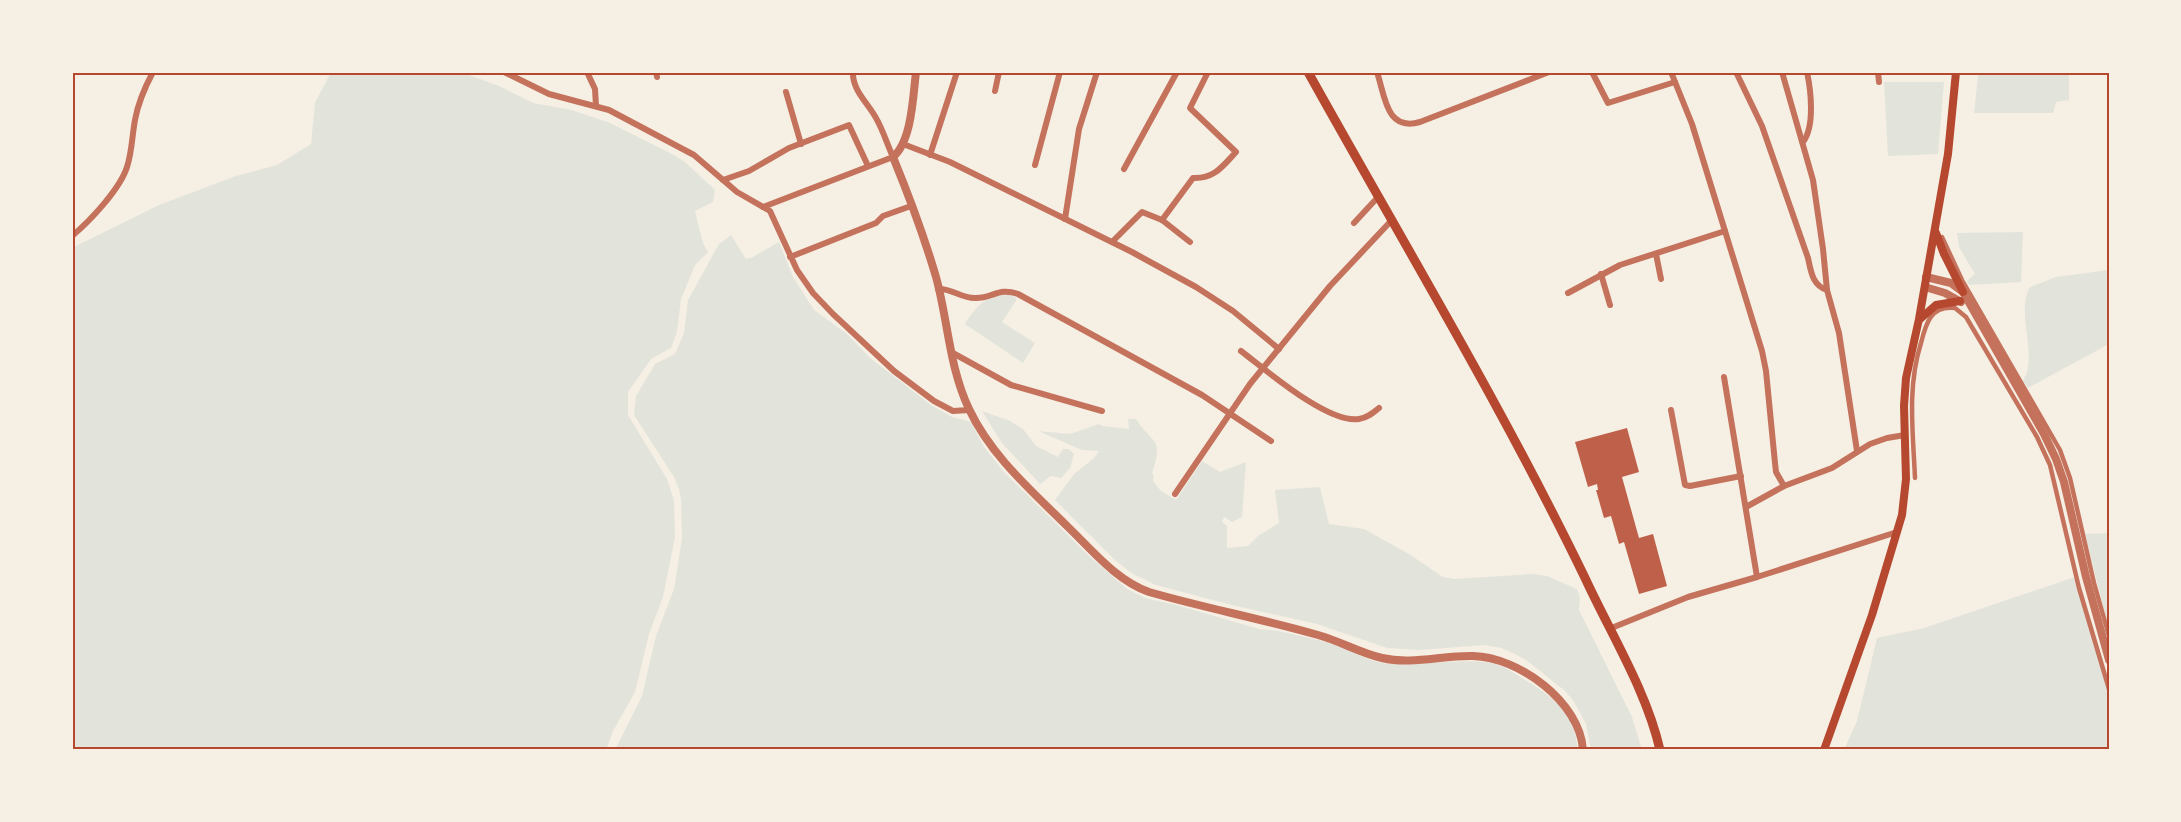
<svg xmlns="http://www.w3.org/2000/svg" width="2181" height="822" font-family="'Roboto Condensed',sans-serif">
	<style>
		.green { fill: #e2e4dc }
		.building { fill: #bf614a }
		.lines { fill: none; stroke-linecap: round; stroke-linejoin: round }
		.pedestrian { stroke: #c5725c; stroke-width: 4.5 }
		.minor { stroke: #c5725c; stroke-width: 6 }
		.tertiary { stroke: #c5725c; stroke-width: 8 }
		.secondary { stroke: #b5482f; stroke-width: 8 }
		.primary { stroke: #b5482f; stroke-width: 9 }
		.neatline { fill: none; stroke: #b5482f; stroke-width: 2 }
	</style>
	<rect width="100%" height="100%" fill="#f6efe4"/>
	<g class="green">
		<polygon points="331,72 461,72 499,86 533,103 572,110 610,123 674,155 685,162 715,190 713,202 695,211 703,243 708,252 695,265 681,299 677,332 671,348 651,359 628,392 628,415 667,479 674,501 675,537 663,597 649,634 635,692 613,731 606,750 72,750 72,269 74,247 159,205 236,176 277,165 311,144 315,103"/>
		<polygon points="1982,72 2069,72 2069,100 2056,102 2053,113 1974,113 1978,75"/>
		<polygon points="1884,82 1944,82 1938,154 1888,156"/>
		<polygon points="2023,232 2021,282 1969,285 1967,281 1975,274 1959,247 1957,233"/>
		<polygon points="731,235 746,259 751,258 779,242 793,277 814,310 846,333 870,358 931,405 952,417 971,422 984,447 1004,472 1088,555 1127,589 1145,598 1180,606 1259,629 1279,631 1331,643 1371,660 1387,664 1474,661 1492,663 1506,668 1541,690 1560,705 1569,718 1575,733 1578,750 615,750 642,696 656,636 674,589 682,539 681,499 679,489 674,477 634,415 636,396 655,364 675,354 684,333 688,300 719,244"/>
		<path d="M 2109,270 L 2109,344 L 2028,388 L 2023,381 C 2039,356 2015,313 2030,287 L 2056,277 Z"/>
		<path d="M 1009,294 L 1017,299 L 1002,322 L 1035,343 L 1023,363 L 965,324 C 976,306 986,295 1009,294 Z"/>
		<polygon points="982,411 1010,421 1023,429 1036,446 1058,457 1063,449 1069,449 1074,454 1070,468 1061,478 1051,476 1040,484 1002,443"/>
		<path d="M 1128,419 L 1136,419 C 1153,445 1164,437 1152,473 L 1154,476 L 1153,481 L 1161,491 L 1176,500 L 1202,461 L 1220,472 L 1246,462 L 1242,517 L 1232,522 L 1224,517 L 1222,522 L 1227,526 L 1227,548 L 1248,546 L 1258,536 L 1279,523 L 1275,490 L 1320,487 L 1329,524 L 1364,529 L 1409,554 L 1443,577 L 1455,579 L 1533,574 L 1547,576 L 1577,589 L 1580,598 L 1579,610 L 1632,717 L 1642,750 L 1591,750 L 1586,724 L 1573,700 L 1564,690 L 1526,660 L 1513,653 L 1501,648 L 1485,645 L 1419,650 L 1387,648 L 1317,624 L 1228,604 L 1156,585 L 1133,574 L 1116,561 L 1055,500 L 1074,474 L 1094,458 L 1099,451 L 1082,450 L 1038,431 L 1070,434 L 1099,424 L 1102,426 L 1129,429 Z"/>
		<polygon points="2109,533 2109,630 2085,534"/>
		<polygon points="2075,577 2109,694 2109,750 1844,750 1857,721 1877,638 1924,628"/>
	</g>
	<polygon class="building" points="1627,428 1639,472 1622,477 1639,538 1653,534 1667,586 1639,594 1624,542 1619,544 1611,516 1604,518 1596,490 1598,490 1597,484 1588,487 1575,442"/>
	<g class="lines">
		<g class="pedestrian">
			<polyline points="1942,237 1962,280 2060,450 2070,478 2094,583 2109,636"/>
			<path d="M 1915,478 C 1913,432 1907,387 1921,343 C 1926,323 1931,305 1955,308 L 1966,317 L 2037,437 L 2050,465 L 2079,588 L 2109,689"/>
		</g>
		<g class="minor">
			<polyline points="504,72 549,94 609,110 694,155 737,192 770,211 797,270 813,293 833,314 894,371 934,401 953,411 969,410"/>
			<polyline points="587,72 595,89 596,106"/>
			<polyline points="656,72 657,77"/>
			<path d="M 1377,72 C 1385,96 1386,132 1420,122 L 1549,72"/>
			<polyline points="1592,72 1608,103 1675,82"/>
			<polyline points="1671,72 1692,124 1762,351 1766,371 1775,463 1776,472 1784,486"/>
			<path d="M 1736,72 L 1762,126 L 1808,258 C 1811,271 1812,285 1827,290"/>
			<polyline points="1782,72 1813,180 1823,249 1827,290 1839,333 1857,451"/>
			<polyline points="1878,72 1879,82"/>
			<polyline points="995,91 999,72"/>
			<polyline points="786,92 801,144"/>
			<path d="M 1803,142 C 1815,126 1811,91 1807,72"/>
			<polyline points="903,144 950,162 1132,252 1196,287 1233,311 1279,349"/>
			<polyline points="930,155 957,72"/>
			<polyline points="1035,165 1060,72"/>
			<polyline points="1124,169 1177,72"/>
			<polyline points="723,180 749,171 789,148 849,125 868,166"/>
			<path d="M 763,207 L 893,157 C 887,144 883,130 876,118 C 868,103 852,90 853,72"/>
			<polyline points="1065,219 1079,129 1097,72"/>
			<path d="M 1162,220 L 1193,178 C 1214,179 1222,167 1236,152 L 1190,108 L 1208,72"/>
			<polyline points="1354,223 1378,197"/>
			<path d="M 72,236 C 90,221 120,189 127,167 C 132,152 132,136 135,120 C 138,103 145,87 153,72"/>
			<polyline points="1112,242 1142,212 1162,220 1190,242"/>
			<polyline points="1656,254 1661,279"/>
			<polyline points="790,257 876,223 883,216 911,206"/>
			<polyline points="1601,274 1610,305"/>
			<path d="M 938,289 C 952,288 962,299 976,298 C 993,298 999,287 1018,294 L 1202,395 L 1271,441"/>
			<polyline points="1568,293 1620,265 1725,231"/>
			<path d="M 1241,351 C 1266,370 1328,424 1359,419 C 1367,418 1373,413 1379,408"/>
			<polyline points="951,352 1011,385 1102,411"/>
			<polyline points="1724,377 1757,577"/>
			<polyline points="1671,410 1685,485 1690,486 1741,476"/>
			<polyline points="1175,494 1250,384 1330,286 1391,221"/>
			<polyline points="1746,507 1784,486 1832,468 1870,444 1887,438 1905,435"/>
			<polyline points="1609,629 1688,597 1757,577 1897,532"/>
		</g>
		<g class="tertiary">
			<path d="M 916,72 C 913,96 912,141 893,157 C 909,196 924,236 936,277 C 948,320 949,367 969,409 C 991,456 1032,491 1068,527 C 1093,551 1116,580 1149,592 C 1205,608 1262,619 1318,635 C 1340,641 1360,653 1382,658 C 1412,665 1443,655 1473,656 C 1519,657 1580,702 1583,750"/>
			<polyline points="1926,277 1951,283 1963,292 2044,434 2056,459 2064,482 2086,577 2109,660"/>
			<polyline points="1925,287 1945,293 1961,302"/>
		</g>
		<g class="secondary">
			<polyline points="1936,233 1944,254 1963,292"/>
			<polyline points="1920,319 1936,305 1960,301"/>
			<polyline points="1824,750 1872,615 1902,515 1906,479 1904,406 1906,378 1919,319 1948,154 1956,72"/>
		</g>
		<path class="primary" d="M 1308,72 C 1402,241 1502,406 1586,580 C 1611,634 1647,692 1660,750"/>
	</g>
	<rect width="2181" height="822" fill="none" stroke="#f6efe4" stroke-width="147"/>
	<rect x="74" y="74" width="2034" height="674" class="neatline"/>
</svg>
